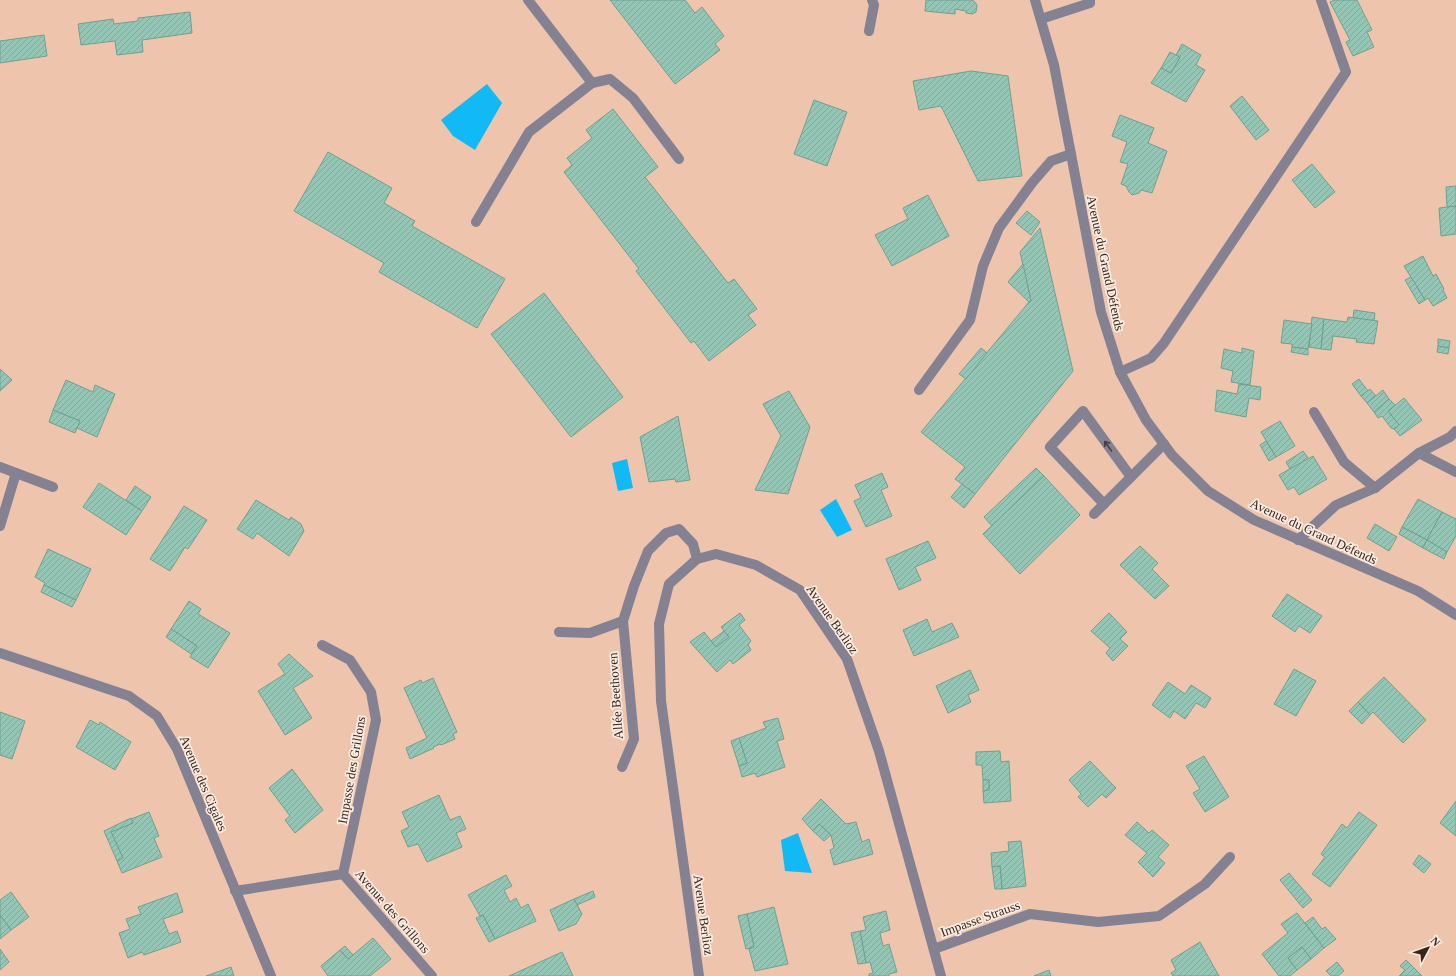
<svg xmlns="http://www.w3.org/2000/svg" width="1456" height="976" font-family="Georgia,serif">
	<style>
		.water { fill: #11b9f5 }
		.building { fill: url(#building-hatch); stroke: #70a090 }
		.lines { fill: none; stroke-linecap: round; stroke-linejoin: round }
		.minor { stroke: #838192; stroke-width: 10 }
		.oneway { stroke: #493d3a }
		.labels { text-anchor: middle; stroke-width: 3.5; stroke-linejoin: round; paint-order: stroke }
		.street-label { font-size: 13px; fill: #36261d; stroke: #fcebe1 }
	</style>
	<defs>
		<pattern id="building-hatch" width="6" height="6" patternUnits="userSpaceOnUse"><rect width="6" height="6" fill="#95c6b5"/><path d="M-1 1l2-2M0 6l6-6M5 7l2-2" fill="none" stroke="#81aa9b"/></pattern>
	</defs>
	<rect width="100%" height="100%" fill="#eec4ad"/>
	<g class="water">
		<polygon points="487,84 502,103 475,150 453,136 441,120"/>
		<polygon points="627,459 633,488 618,491 612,463"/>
		<polygon points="836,499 852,530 837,537 820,510"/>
		<polygon points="798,833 812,873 785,871 781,840"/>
	</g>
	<g class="building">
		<polygon points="610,0 685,0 695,13 702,7 724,36 715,44 720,50 675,84"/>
		<polygon points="926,0 973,0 977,5 976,12 972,14 966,13 966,11 955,9 955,14 925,11"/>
		<polygon points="1335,0 1357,0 1372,30 1367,32 1374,47 1353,56 1346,42 1350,40 1330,2"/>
		<polygon points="190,12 192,33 142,40 143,52 117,55 115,41 81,45 78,24 113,19 114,24 138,21 138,18"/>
		<polygon points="44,35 47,56 0,63 0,41"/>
		<polygon points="1182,44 1201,55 1196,65 1205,70 1186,102 1151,83 1161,68 1171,73 1180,57 1176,55"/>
		<polygon points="1170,52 1180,57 1171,73 1161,68"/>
		<polygon points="971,71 1008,76 1022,176 978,181 941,106 919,110 913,81"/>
		<polygon points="1242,96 1269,130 1256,140 1230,106"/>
		<polygon points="814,100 847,112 827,166 794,154"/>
		<polygon points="613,109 658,167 645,177 728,283 734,279 757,309 748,315 756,325 709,361 694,341 691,343 636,271 639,269 564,172 572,165 567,158 592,138 586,130"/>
		<polygon points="1120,115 1154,128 1148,143 1167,151 1152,193 1141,190 1139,193 1132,195 1129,192 1126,186 1121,184 1128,164 1120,162 1127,142 1112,136"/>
		<polygon points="328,152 392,188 384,203 415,221 412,226 505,279 477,328 379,272 384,263 294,211"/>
		<polygon points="1312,164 1335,192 1315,208 1292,180"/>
		<polygon points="1456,186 1456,206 1447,207 1446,187"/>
		<polygon points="928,195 949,236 892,266 875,235 908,219 903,208"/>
		<polygon points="1456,206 1456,234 1441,236 1439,208"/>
		<polygon points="1027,211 1040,222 1031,235 1016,223"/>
		<polygon points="1040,228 1073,371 975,494 955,479 965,467 921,432 1029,302 1031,301 1020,252"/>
		<polygon points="1423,256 1433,276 1436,274 1444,289 1443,290 1447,298 1433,306 1428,298 1425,300 1404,266"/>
		<polygon points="1023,264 1031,301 1029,302 1008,282"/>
		<polygon points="1411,277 1425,300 1419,304 1405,280"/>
		<polygon points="544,293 623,397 571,437 491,334"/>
		<polygon points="1354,310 1375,313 1374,321 1353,318"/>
		<polygon points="1312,317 1324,319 1321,349 1309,347"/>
		<polygon points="1348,317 1378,321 1374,344 1356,342 1357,339 1333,336 1331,350 1321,349 1324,319 1347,322"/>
		<polygon points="1284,320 1312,324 1308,349 1292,347 1292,344 1281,343"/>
		<polygon points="1438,339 1450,341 1449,348 1438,346"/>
		<polygon points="1438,346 1449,348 1448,354 1437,352"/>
		<polygon points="1292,347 1308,349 1308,355 1291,352"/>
		<polygon points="981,348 987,353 966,379 959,374"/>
		<polygon points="1242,348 1254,351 1250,385 1231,382 1233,371 1221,368 1224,349 1242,353"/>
		<polygon points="0,369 12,380 0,391"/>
		<polygon points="1359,379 1368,391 1361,396 1352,384"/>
		<polygon points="66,380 93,392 95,385 115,394 97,437 77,428 80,421 53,410"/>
		<polygon points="1239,384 1261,387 1260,400 1249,398 1246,417 1215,411 1217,390 1237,394"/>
		<polygon points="1370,389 1376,396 1367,403 1361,396"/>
		<polygon points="1383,390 1389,399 1374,412 1367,403"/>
		<polygon points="789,391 810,427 788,494 755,490 781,436 763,404"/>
		<polygon points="1404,398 1422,420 1400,436 1394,429 1399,425 1388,411"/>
		<polygon points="1389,399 1395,405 1388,411 1399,425 1394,429 1391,428 1382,416 1378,418 1374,412"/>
		<polygon points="53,410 80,421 75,433 49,422"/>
		<polygon points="678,416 690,480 676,482 675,479 649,482 640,437"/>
		<polygon points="1280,421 1295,446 1276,457 1261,432"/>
		<polygon points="1266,441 1276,457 1269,461 1260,445"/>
		<polygon points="1303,451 1309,459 1290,469 1286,462"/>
		<polygon points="1313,456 1327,479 1299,495 1294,487 1288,490 1279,475"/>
		<polygon points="1036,468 1044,476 992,526 984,517"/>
		<polygon points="882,473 888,487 881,490 892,516 866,527 854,501 861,498 855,485"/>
		<polygon points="1044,476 1080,515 1020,574 983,534"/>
		<polygon points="99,483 142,511 126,535 83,507"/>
		<polygon points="962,484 975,494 964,508 951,497"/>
		<polygon points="135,486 151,497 142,511 126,500"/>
		<polygon points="1418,499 1442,512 1427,540 1402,527"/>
		<polygon points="256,500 289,520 291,517 301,524 304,531 289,556 257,533 253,539 237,529"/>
		<polygon points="184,506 207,520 188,549 185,547 170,571 150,559"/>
		<polygon points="1442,512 1456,519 1456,536 1447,552 1427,540"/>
		<polygon points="1375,524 1397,537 1389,551 1367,538"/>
		<polygon points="1402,527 1427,540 1423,548 1399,534"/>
		<polygon points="1427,540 1447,552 1444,559 1423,548"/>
		<polygon points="928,541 936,558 915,567 921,580 899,590 886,559"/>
		<polygon points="1140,546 1158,563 1152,569 1169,586 1155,599 1120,565"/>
		<polygon points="48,549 91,569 76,600 44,585 45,583 35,577"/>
		<polygon points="44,585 76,600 72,607 41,592"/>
		<polygon points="1287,594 1322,616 1310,633 1299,626 1295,632 1272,616"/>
		<polygon points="189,601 201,609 198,614 230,633 208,668 190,657 197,646 171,629"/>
		<polygon points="740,613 745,620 739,625 751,641 748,645 751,650 733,664 730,660 717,672 690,642 704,632 716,647 729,637 721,627"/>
		<polygon points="1109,613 1127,632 1120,639 1128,646 1113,661 1106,653 1110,648 1091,631"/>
		<polygon points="927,619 932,632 952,623 959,637 914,656 903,630"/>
		<polygon points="171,629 197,646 191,654 166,637"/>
		<polygon points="724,631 729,637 716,647 711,641"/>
		<polygon points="289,654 313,676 293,688 312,718 285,735 258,691 285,674 278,664"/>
		<polygon points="1294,669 1316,681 1296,716 1274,704"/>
		<polygon points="970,670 979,690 968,695 971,702 948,713 936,686"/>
		<polygon points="1384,677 1426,720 1403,743 1373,712 1370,715 1358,702"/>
		<polygon points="433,678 457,732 453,734 455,739 441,745 440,744 433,747 434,748 410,759 406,748 427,738 404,688 421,680 422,683"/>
		<polygon points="1168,682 1185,694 1191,685 1211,698 1205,708 1196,703 1185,719 1174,711 1170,718 1152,705"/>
		<polygon points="1358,702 1370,715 1362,724 1349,711"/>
		<polygon points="0,712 25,721 12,759 0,755"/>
		<polygon points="778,718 784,739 777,741 785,767 757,777 755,773 742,777 739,766 747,763 739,738 766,728 763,722"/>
		<polygon points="90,720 99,725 100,722 131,742 115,770 76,747"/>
		<polygon points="739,738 747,763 739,766 731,741"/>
		<polygon points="1000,751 1001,762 1009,761 1011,801 984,803 983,791 989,790 989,780 983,780 982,765 976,765 976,752"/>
		<polygon points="1204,756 1229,797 1205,812 1193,793 1200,789 1186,766"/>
		<polygon points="1090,761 1116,788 1106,798 1102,794 1088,807 1078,797 1081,794 1069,780"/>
		<polygon points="292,769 323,810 295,833 285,820 290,816 269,788"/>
		<polygon points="983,780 989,780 989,790 983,791"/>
		<polygon points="439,795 450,820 460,816 466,829 456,833 462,847 427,862 418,844 408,847 401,831 409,827 402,812"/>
		<polygon points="821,799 846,824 856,822 862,842 869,839 873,854 834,865 830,850 834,848 831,835 819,824 813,831 802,819"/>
		<polygon points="1456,801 1456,836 1440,823"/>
		<polygon points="149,812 159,836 154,838 162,857 122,873 117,861 123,858 111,832 133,823 131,819"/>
		<polygon points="1359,812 1377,825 1330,887 1312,874 1325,857 1321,854 1342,824 1347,828"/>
		<polygon points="131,818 133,823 111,832 123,858 117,861 104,831"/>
		<polygon points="1137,822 1149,833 1152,830 1169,845 1158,857 1165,863 1153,877 1138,862 1147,853 1125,835"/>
		<polygon points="819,824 831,835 824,841 813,831"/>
		<polygon points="1021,841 1026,886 1002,889 1000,866 992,867 991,853 1009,851 1008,842"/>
		<polygon points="1419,855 1431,864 1424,873 1413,864"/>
		<polygon points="1000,866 1002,889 995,889 992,867"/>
		<polygon points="1289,873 1312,900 1303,908 1280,880"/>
		<polygon points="506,875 512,886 504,890 510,902 516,898 521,908 528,904 536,921 495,939 483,915 480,916 468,895"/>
		<polygon points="593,891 595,897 577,905 574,899"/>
		<polygon points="11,892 29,917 11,930 0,915 0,900"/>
		<polygon points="177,893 183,912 163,919 169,934 177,931 181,942 144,955 142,952 128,958 119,933 130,929 126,919 141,914 138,907"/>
		<polygon points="574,899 582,914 576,924 559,931 550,910"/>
		<polygon points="774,907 788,964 755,971 749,949 754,947 747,914"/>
		<polygon points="886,911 890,930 880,933 883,946 889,944 897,972 889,974 889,976 869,976 869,974 873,973 870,962 866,963 860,931 866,930 863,917"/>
		<polygon points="1297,913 1324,948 1311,959 1302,947 1288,958 1297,970 1290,976 1279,976 1262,954 1288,933 1281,924"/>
		<polygon points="747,914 754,947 746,949 738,916"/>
		<polygon points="0,915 11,930 0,939"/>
		<polygon points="483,915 495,939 489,942 476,918"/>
		<polygon points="1313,917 1322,929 1325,927 1336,939 1324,948 1305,923"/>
		<polygon points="860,931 866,963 858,964 851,933"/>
		<polygon points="373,938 391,959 370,976 328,976 321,966 340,950 348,959"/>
		<polygon points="1200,942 1219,976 1173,976 1171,973 1176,970 1171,960"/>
		<polygon points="345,946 353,955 348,959 340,950"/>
		<polygon points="1302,947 1311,959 1297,970 1288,958"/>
		<polygon points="0,949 9,962 0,970"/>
		<polygon points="562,952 573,976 509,976"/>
		<polygon points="1406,960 1422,976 1399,976 1405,970 1400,966"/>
		<polygon points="1337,962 1344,971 1338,976 1331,976 1326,971"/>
		<polygon points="231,967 234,976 206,976"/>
		<polygon points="1049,970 1051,976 1034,976"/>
	</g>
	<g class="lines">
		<g class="minor">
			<polyline points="528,0 592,83 610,79 633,98 679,159"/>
			<polyline points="1035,0 1054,65 1101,312 1120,372 1146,420 1172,455 1208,491 1254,520 1418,591 1456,615"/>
			<polyline points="1041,19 1090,3 1090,0"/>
			<polyline points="869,31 874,5 872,0"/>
			<polyline points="476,222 529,132 592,83"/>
			<polyline points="1120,372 1151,358 1164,343 1346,72 1321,0"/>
			<polyline points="919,390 970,320 983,266 999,228 1032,183 1051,161 1071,154"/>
			<polyline points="1314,412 1344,462 1375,488"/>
			<polyline points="1419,453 1456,472"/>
			<polyline points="0,467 53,487"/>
			<polyline points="1104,504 1050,447 1083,411 1131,477"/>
			<polyline points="1094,514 1164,444"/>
			<polyline points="0,526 16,473"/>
			<polyline points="1298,540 1336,505 1375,488 1419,453 1450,437 1456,431"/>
			<polyline points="559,632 590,633 623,621"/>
			<polyline points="322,645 350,660 371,692 376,720 343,874"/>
			<polyline points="0,653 129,696 157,716 177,749 271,976"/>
			<polyline points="622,767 634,739 623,621 634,586 648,551 666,533 679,529 693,544 697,559"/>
			<polyline points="235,891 343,874 432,976"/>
			<polyline points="934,949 1030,914 1098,922 1159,916 1205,884 1230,857"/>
			<polyline points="699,976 661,701 659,624 669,584 697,559 716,554 756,565 800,590 847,659 879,751 941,976"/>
		</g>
	</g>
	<defs><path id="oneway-shaft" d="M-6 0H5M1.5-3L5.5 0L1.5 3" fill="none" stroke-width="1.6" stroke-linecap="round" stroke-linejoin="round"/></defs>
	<use class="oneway" href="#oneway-shaft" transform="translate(1108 446) rotate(-126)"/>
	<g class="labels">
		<g class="street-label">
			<text transform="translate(1106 263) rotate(78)" y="5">Avenue du Grand Défends</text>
			<text transform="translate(1314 531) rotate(25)" y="5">Avenue du Grand Défends</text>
			<text transform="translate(833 619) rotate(55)" y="5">Avenue Berlioz</text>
			<text transform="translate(615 696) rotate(-94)" y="5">Allée Beethoven</text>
			<text transform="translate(351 770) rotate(-80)" y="5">Impasse des Grillons</text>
			<text transform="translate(204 783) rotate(67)" y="5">Avenue des Cigales</text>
			<text transform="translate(393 911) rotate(49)" y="5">Avenue des Grillons</text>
			<text transform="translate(704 915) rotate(82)" y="5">Avenue Berlioz</text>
			<text transform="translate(980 918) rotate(-20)" y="5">Impasse Strauss</text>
		</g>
	</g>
	<g transform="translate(1428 948) rotate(49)" stroke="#fcebe1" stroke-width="3" paint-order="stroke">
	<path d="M0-3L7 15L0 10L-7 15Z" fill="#36261d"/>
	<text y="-6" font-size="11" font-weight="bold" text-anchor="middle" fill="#36261d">N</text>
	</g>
</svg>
